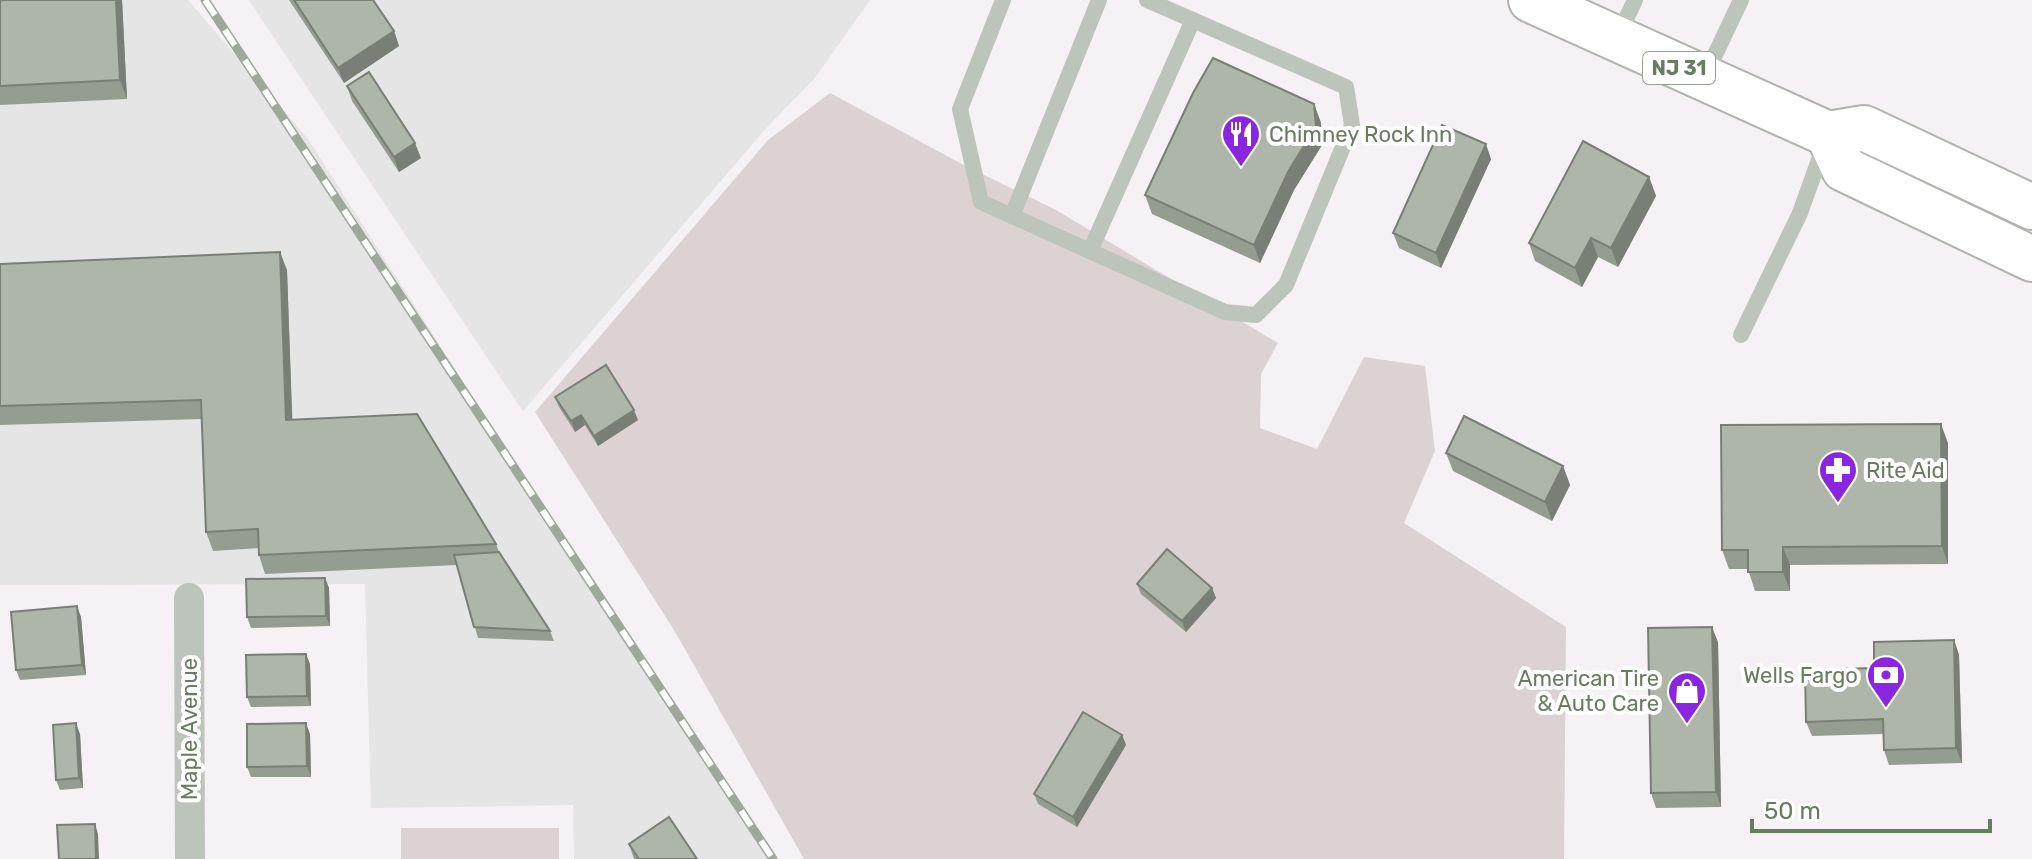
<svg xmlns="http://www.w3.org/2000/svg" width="2032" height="859" font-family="Rubik,sans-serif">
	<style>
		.built { fill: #e5e5e5 }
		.green { fill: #dcd2d3 }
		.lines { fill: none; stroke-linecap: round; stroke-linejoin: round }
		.trunk-casing { stroke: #afb5ad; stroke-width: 48 }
		.service { stroke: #bdc4bb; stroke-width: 16 }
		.minor { stroke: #bdc4bb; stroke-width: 30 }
		.trunk { stroke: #fff; stroke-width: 44 }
		.rail-casing { stroke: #9ea89b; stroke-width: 9 }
		.rail { stroke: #fff; stroke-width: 6; stroke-dasharray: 18; stroke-linecap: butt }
		.wall { fill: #959d90 }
		.shaded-wall { fill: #797f76 }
		.building { fill: #adb6a8; stroke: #797f76; stroke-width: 2 }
		.labels { text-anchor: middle; stroke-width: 8; stroke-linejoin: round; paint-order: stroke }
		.shield { fill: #fff; stroke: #95a390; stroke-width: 2 }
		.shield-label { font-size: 20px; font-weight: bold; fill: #677c60 }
		.poi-label { font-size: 22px; fill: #677c60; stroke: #fff; text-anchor: start }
		.street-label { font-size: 22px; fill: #677c60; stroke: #fff }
	</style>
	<rect width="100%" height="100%" fill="#f5f1f4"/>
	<g class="built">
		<polygon points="0,0 188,0 308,139 768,859 574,859 573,805 371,808 365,584 0,585"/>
		<polygon points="249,0 870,0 815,78 769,125 523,411"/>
	</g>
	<g class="green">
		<polygon points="830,93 962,164 1056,210 1278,343 1261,374 1260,428 1317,449 1364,357 1425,366 1435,451 1404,523 1566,627 1564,859 804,859 674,630 535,412 768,140"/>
		<polygon points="559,828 559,859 401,859 401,828"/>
	</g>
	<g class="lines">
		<g class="trunk-casing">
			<g id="trunk">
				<polyline points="1531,0 1828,134 1864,128 2032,207"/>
				<polyline points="1828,134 1844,169 2032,259"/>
			</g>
		</g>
		<g class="service">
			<polyline points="1003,0 960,109 981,202 1225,312 1256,315 1286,285 1352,125 1346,87 1147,0"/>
			<polyline points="1617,38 1635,0"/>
			<polyline points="1704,78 1741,0"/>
			<polyline points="1012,216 1099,0"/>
			<polyline points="1090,251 1193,20"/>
			<polyline points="1741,335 1800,213 1825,143"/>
		</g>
		<polyline class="minor" points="189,598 190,859"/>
		<use href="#trunk" class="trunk"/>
		<g class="rail-casing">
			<polyline id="rail" points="205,0 773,859"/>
		</g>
		<use href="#rail" class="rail"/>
	</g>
	<g class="wall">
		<polygon points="0,0 122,0 127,99 0,105"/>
		<polygon points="289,0 373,0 394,31 399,46 344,83"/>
		<polygon points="347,86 421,158 399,172 352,101"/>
		<polygon points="1314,104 1321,123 1322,145 1294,190 1260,263 1152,214 1145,195"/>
		<polygon points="1491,159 1441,268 1399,248 1393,233"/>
		<polygon points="1649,177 1656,196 1618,267 1598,257 1582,287 1535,261 1529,243"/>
		<polygon points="0,264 287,270 292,420 496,544 499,552 550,631 554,641 478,638 457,565 265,574 259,555 259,548 213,551 206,532 202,419 0,425"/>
		<polygon points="555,397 638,420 598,446 585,425 575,432 559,407"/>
		<polygon points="1948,443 1948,564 1790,565 1790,591 1755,591 1748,569 1729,569 1722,550"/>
		<polygon points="1446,453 1563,466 1570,485 1552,521 1453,471"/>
		<polygon points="325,578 329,588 330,626 251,628 247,617"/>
		<polygon points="1137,584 1212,588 1216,598 1186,632 1141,594"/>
		<polygon points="81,617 86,675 20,680 16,670"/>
		<polygon points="1954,640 1959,655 1962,763 1889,765 1884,750 1883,734 1812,736 1806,722 1874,668"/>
		<polygon points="1718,642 1721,807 1656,808 1651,793"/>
		<polygon points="310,664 311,706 251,707 247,697"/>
		<polygon points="80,734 83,788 60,790 56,780"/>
		<polygon points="310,734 311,777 251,777 247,767"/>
		<polygon points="1122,735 1126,745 1077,827 1038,804 1034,794"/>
		<polygon points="629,844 697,859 634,859"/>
	</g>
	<g class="shaded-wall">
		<polygon points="116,0 122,0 127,99 120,80"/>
		<polygon points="394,31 399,46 344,83 338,68"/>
		<polygon points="1314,104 1321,123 1322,145 1294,190 1260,263 1254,245"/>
		<polygon points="415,143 421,158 399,172 394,157"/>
		<polygon points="1486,144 1491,159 1441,268 1436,253"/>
		<polygon points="1649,177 1656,196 1618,267 1611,248"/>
		<polygon points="1591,238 1598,257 1582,287 1575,268"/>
		<polygon points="280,252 287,270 293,439 286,420"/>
		<polygon points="634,410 638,420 598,446 594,436"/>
		<polygon points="581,415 585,425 575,432 571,421"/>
		<polygon points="1941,424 1948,443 1948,564 1942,546"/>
		<polygon points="1563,466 1570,485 1552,521 1545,502"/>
		<polygon points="1783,547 1790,565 1790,591 1783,572"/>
		<polygon points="325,578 329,588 330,626 326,616"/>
		<polygon points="1212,588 1216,598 1186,632 1182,621"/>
		<polygon points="77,606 81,617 86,675 82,665"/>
		<polygon points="1712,627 1718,642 1721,807 1716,792"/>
		<polygon points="1954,640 1959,655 1962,763 1956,748"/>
		<polygon points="306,654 310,664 311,706 307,696"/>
		<polygon points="76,723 80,734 83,788 79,778"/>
		<polygon points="306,723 310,734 311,777 307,766"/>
		<polygon points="1122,735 1126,745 1077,827 1073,817"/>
		<polygon points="95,824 98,834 99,859 96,859"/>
	</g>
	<g class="building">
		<polygon points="0,0 116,0 120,80 0,86"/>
		<polygon points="294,0 373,0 394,31 338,68"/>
		<polygon points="1213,58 1314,104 1316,126 1288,172 1254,245 1145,195 1193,93"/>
		<polygon points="369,72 415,143 394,157 347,86"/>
		<polygon points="1442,125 1486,144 1436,253 1393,233"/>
		<polygon points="1583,141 1649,177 1611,248 1591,238 1575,268 1529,243"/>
		<polygon points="280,252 286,420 417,414 496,544 259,555 258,529 206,532 201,400 0,406 0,264"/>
		<polygon points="606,365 634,410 594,436 581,415 571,421 555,397"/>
		<polygon points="1464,416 1563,466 1545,502 1446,453"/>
		<polygon points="1941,424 1942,546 1783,547 1783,572 1748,572 1748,550 1722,550 1721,425"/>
		<polygon points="1167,549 1212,588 1182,621 1137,584"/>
		<polygon points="499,552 550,631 474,627 454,555"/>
		<polygon points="325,578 326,616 247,617 246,579"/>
		<polygon points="77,606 82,665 16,670 11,612"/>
		<polygon points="1712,627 1716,792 1651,793 1648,628"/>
		<polygon points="1954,640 1956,748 1884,750 1883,719 1806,722 1805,670 1874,668 1874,642"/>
		<polygon points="306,654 307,696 247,697 246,655"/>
		<polygon points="1083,712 1122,735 1073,817 1034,794"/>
		<polygon points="76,723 79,778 56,780 53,725"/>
		<polygon points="306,723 307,766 247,767 247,724"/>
		<polygon points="669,817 697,859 639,859 629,844"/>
		<polygon points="95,824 96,859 59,859 57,825"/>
	</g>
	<defs>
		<g id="restaurant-pin" transform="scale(2)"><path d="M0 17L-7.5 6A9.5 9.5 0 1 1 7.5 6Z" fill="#8a26e0" stroke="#fff"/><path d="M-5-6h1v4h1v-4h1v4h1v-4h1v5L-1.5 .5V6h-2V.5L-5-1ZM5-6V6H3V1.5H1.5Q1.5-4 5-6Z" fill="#fff"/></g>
		<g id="pharmacy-pin" transform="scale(2)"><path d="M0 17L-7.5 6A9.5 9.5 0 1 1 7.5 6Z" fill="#8a26e0" stroke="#fff"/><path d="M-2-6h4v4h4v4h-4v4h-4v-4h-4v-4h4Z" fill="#fff"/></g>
		<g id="bank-pin" transform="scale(2)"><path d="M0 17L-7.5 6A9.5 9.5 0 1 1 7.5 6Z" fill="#8a26e0" stroke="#fff"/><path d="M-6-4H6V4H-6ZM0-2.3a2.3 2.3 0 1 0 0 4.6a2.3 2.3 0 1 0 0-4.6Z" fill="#fff"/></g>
		<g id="shop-pin" transform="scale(2)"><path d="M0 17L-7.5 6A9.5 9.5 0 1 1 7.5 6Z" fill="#8a26e0" stroke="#fff"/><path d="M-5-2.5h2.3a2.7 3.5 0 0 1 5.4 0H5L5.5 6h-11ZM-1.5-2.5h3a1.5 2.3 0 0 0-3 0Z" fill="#fff"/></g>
	</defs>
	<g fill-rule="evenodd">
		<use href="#restaurant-pin" x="1241" y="134"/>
		<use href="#pharmacy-pin" x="1838" y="470"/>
		<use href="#bank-pin" x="1886" y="675"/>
		<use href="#shop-pin" x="1687" y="691"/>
	</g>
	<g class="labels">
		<rect class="shield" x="1643" y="52" width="72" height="32" rx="6"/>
		<g class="shield-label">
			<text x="1679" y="75">NJ 31</text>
		</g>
		<g class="poi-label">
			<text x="1269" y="142">Chimney Rock Inn</text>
			<text x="1866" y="478">Rite Aid</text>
			<text x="1858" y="683" text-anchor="end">Wells Fargo</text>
			<text x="1659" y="686" text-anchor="end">American Tire<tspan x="1659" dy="25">&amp; Auto Care</tspan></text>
		</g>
		<g class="street-label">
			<text transform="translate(189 729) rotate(-90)" y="8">Maple Avenue</text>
		</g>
	</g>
	<path d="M1752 819v12h238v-12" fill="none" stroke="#677c60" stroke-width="4"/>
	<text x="1764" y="819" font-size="24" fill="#677c60" stroke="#ffffff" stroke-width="6" paint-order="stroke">50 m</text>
</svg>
